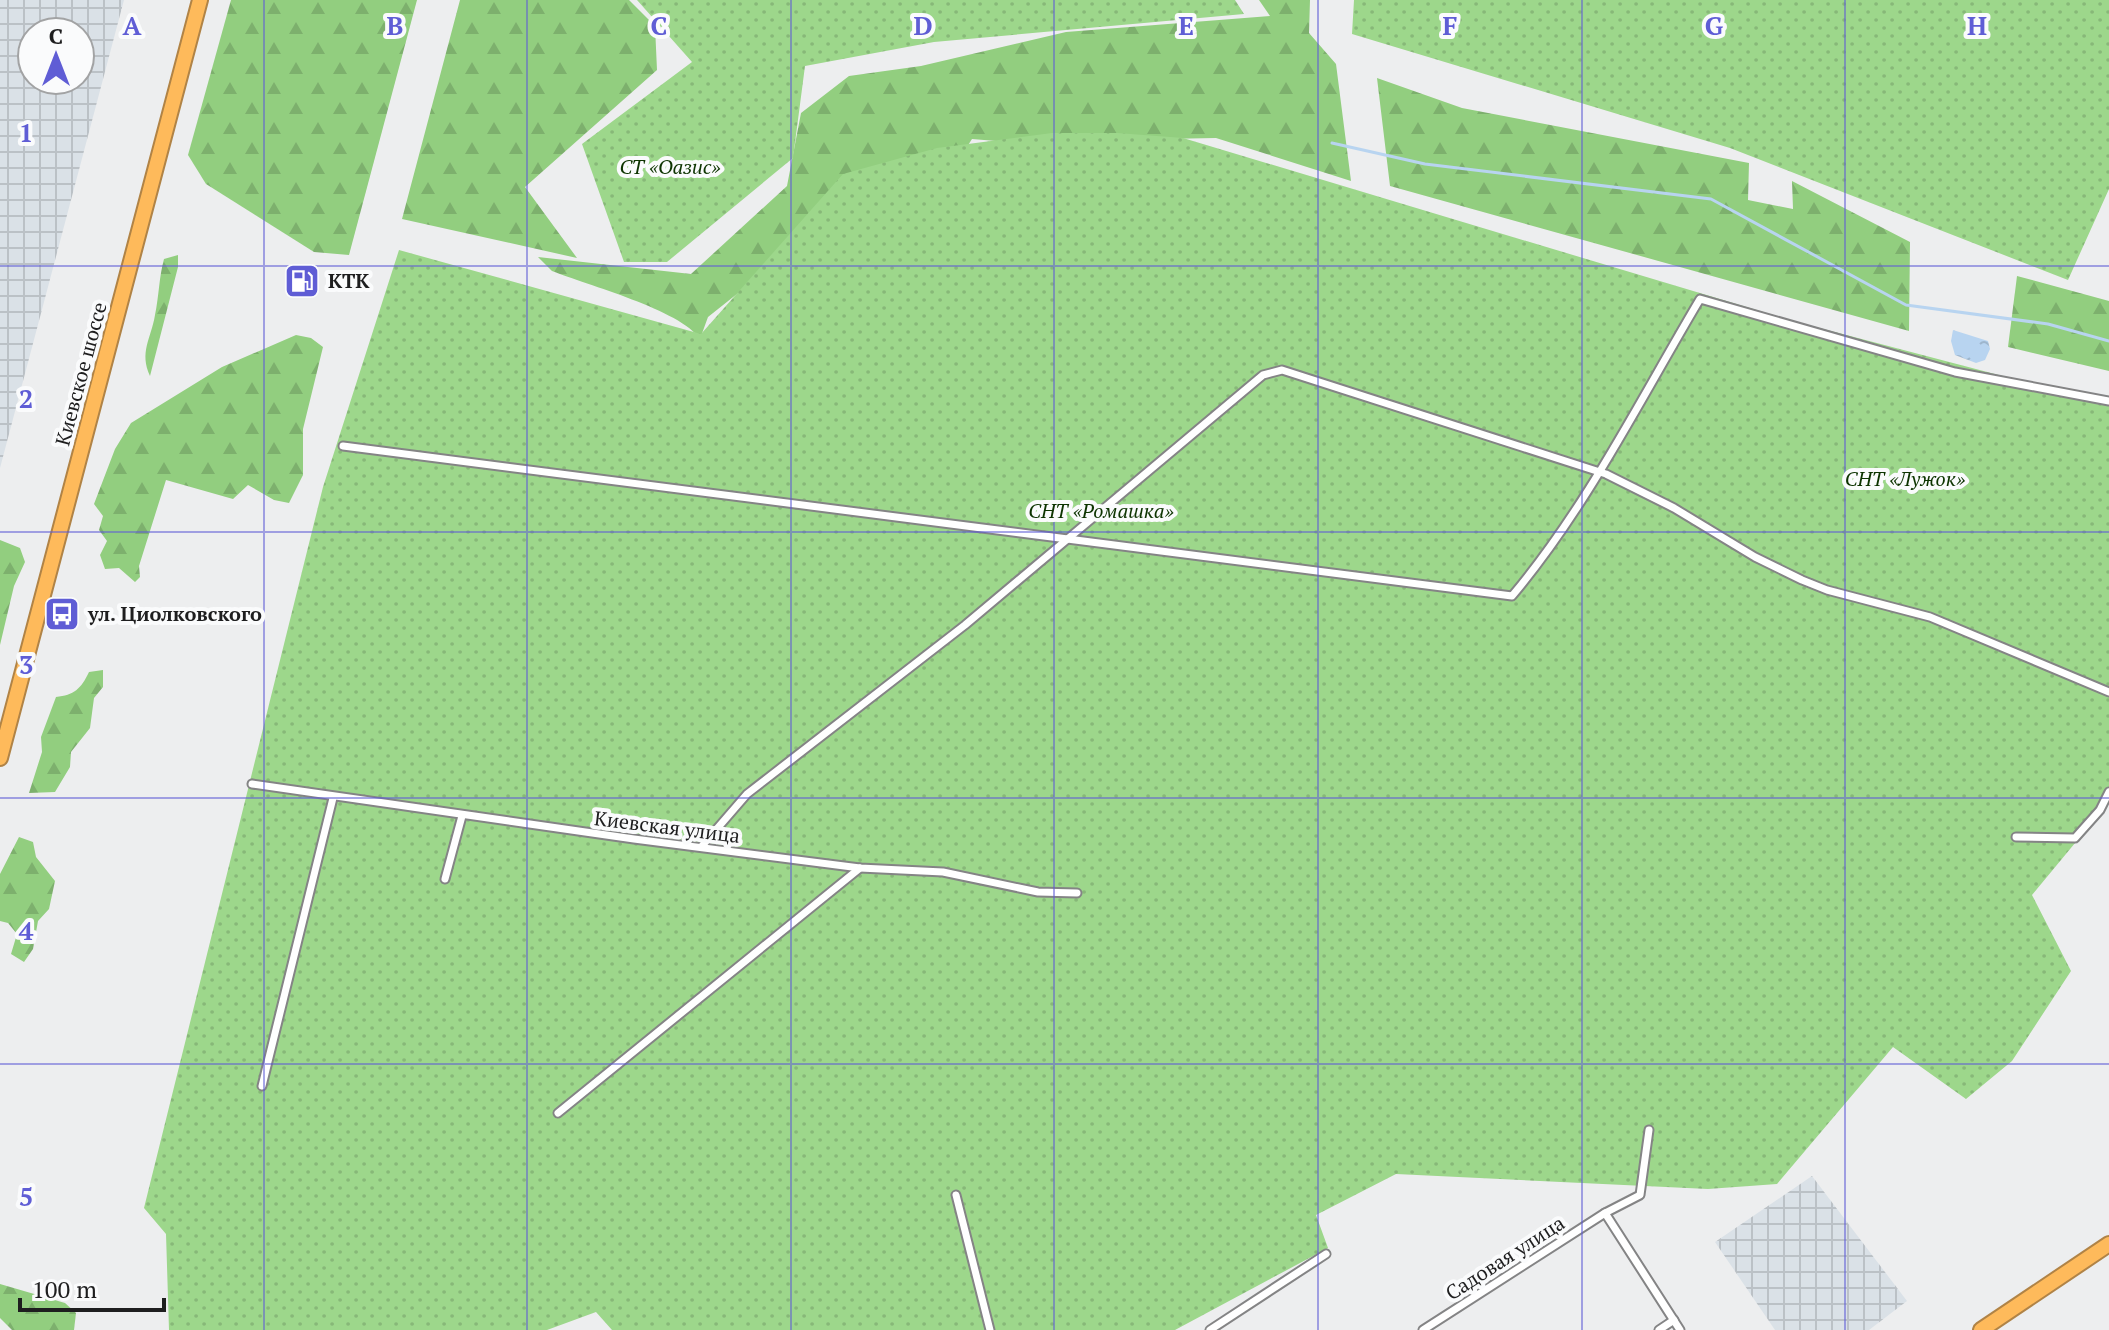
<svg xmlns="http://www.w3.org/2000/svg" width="2109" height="1330" font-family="'PT Serif',serif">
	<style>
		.industrial { fill: url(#industrial-grid); fill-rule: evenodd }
		.forest { fill: url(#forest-firs) }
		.garden { fill: url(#garden-dots) }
		.water { fill: url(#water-ripples) }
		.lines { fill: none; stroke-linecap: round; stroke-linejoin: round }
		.stream { stroke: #b8d4f0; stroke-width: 3 }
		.street-casing { stroke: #848485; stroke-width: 11 }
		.highway-casing { stroke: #b08346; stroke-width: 18 }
		.street { stroke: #fff; stroke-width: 7 }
		.highway { stroke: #feba5b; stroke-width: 14 }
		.grid { fill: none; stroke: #5f5dd5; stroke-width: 2; stroke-opacity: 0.55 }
		.labels { text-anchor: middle; stroke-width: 8; stroke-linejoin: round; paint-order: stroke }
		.park-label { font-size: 20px; font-style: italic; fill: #0d3400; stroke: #fafbfc }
		.poi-label { font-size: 20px; font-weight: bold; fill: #1e1e1f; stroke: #fafbfc; text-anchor: start }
		.street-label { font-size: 20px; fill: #1e1e1f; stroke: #fafbfc }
		.grid-label { font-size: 26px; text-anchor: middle; font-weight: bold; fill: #5f5dd5; stroke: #fafbfc; stroke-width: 8; stroke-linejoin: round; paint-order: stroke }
	</style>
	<defs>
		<pattern id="industrial-grid" width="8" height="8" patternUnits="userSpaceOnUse" patternTransform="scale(2)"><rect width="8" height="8" fill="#dae1e7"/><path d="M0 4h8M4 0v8" fill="none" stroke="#bbc1c6"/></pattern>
		<pattern id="forest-firs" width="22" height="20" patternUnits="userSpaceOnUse" patternTransform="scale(2)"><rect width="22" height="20" fill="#92ce7f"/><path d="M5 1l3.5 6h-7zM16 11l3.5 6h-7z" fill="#7db06d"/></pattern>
		<pattern id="garden-dots" width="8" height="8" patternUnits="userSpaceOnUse" patternTransform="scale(2)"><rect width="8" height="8" fill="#9dd78b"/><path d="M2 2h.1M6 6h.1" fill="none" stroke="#87b878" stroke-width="1.8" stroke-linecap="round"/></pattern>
		<pattern id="water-ripples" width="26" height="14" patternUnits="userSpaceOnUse" patternTransform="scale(2)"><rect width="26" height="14" fill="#b8d4f0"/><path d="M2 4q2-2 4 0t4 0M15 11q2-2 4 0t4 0" fill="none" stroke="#9eb6cd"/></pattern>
	</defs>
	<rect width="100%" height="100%" fill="#edeeef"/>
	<g class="industrial">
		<path d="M 0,0 L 124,0 L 0,468 ZM 80,32 L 80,80 L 32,80 L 32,32 Z"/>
		<polygon points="1812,1176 1907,1301 1869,1330 1775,1330 1715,1242"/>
	</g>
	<g class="forest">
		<polygon points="231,0 417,0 349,255 314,252 206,184 188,155"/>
		<polygon points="460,0 629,0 655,26 657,70 525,187 577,258 402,219"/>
		<path d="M 1259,0 L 1310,0 L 1309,33 L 1336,64 L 1351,181 L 1216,138 L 1008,142 L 972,139 L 947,178 L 908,158 L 708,317 L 700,339 C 681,310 587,285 552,271 L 538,257 L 691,274 L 787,186 L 801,113 L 849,76 L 921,66 L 1066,32 L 1270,16 Z"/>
		<polygon points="1377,78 1462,108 1749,163 1748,200 1793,209 1792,181 1910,242 1909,331 1390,186"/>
		<path d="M 178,255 L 178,267 L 150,376 C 139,352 151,339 155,315 C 159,296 159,277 164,259 Z"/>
		<polygon points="2017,276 2109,301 2109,371 2008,347"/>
		<polygon points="296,335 311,338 323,347 303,429 303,475 289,503 274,500 248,485 233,499 166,480 139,566 140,577 135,582 119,568 105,569 100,555 107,541 99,530 103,516 94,504 115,449 131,423 222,367"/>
		<polygon points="0,540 20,548 25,562 14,586 0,645"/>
		<path d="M 103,670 L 103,687 L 94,698 L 90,728 L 71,752 L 70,767 L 55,792 L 29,793 L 42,752 L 41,737 L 56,697 C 74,695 81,689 89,672 Z"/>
		<polygon points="19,837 33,842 36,857 55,881 49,909 38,921 33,949 24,962 11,954 17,934 8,923 0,921 0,874"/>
		<polygon points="0,1284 65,1303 76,1313 74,1330 12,1330 0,1318"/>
	</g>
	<g class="garden">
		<polygon points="637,0 1235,0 1244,14 934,42 805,66 793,158 667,262 624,262 582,144 692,62"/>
		<polygon points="1354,0 2109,0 2109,189 2068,280 1730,148 1352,34"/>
		<polygon points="1052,133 1117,133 1183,138 1793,321 2109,404 2109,802 2032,895 2071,971 2012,1061 1966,1099 1893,1047 1777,1184 1708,1189 1396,1174 1316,1215 1328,1248 1175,1330 612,1330 596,1312 547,1330 169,1330 166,1234 144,1208 323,487 399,250 701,334 843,174 937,148"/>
	</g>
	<polygon class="water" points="1953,330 1988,341 1990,349 1985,360 1976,363 1955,355 1951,341"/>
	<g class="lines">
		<polyline class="stream" points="1332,143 1425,164 1711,199 1906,305 2048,324 2109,341"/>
		<g class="street-casing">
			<g id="street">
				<path d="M 343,446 L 1512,596 C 1587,507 1641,398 1700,299 L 1955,372 L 2109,401"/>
				<polyline points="252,784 634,839 860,868 943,872 1038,892 1077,893"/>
				<polyline points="2016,837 2075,838 2100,810 2109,792"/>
				<polyline points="702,846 747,794 965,625 1263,375 1282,370 1606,474 1674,508 1755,557 1802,580 1827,590 1930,617 2109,692"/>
				<polyline points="445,879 462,816"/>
				<polyline points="262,1086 333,798"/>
				<polyline points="558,1113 860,868"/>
				<polyline points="1649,1130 1640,1195 1605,1213 1680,1330"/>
				<polyline points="956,1195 990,1330"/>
				<polyline points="1210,1330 1326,1254"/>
				<polyline points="1423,1330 1605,1213"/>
				<polyline points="1659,1330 1674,1320"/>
			</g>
		</g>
		<g class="highway-casing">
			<g id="highway">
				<polyline points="0,758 200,0"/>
				<polyline points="1981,1330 2109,1244"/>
			</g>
		</g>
		<use href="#street" class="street"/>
		<use href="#highway" class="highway"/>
	</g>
	<path class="grid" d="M 264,0 L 264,1330M 527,0 L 527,1330M 791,0 L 791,1330M 1054,0 L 1054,1330M 1318,0 L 1318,1330M 1582,0 L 1582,1330M 1845,0 L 1845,1330M 0,266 L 2109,266M 0,532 L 2109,532M 0,798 L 2109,798M 0,1064 L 2109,1064"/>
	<defs>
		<g id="fuel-square" transform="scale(1.8)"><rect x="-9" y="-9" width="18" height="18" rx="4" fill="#5f5dd5" stroke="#fafbfc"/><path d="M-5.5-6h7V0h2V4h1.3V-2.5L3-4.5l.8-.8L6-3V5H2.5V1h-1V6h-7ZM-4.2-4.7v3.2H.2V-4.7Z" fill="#fff"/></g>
		<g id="bus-square" transform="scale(1.8)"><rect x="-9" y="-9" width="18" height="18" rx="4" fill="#5f5dd5" stroke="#fafbfc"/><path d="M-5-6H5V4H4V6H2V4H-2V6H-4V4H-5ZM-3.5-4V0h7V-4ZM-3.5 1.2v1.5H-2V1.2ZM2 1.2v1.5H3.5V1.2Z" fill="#fff"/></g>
	</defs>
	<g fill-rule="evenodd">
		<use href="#fuel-square" x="302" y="281"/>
		<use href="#bus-square" x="62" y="614"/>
	</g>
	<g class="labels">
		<g class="park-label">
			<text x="670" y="174">СТ «Оазис»</text>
			<text x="1905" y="486">СНТ «Лужок»</text>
			<text x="1101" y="518">СНТ «Ромашка»</text>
		</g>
		<g class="poi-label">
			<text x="328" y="288">КТК</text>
			<text x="88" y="621">ул. Циолковского</text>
		</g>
		<g class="street-label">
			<text transform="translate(81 374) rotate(-75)" y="7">Киевское шоссе</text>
			<text transform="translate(667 827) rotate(7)" y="7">Киевская улица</text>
			<text transform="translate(1505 1258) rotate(-33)" y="7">Садовая улица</text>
		</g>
	</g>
	<g class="grid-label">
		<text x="132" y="35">A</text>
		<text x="395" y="35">B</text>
		<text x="659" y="35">C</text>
		<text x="923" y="35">D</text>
		<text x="1186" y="35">E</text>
		<text x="1450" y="35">F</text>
		<text x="1714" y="35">G</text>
		<text x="1977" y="35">H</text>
		<text x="26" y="142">1</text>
		<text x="26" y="408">2</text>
		<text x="26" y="674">3</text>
		<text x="26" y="940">4</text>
		<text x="26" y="1206">5</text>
	</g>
	<g transform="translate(56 56)"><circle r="38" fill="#fafbfc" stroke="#a2a3a4" stroke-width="2"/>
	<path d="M0-6L14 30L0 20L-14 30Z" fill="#5f5dd5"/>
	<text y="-12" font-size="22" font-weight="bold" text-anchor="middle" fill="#1e1e1f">С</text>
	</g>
	<path d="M20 1298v12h144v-12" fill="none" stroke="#1e1e1f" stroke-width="4"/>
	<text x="32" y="1298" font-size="24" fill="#1e1e1f" stroke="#fafbfc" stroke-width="6" paint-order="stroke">100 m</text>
</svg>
